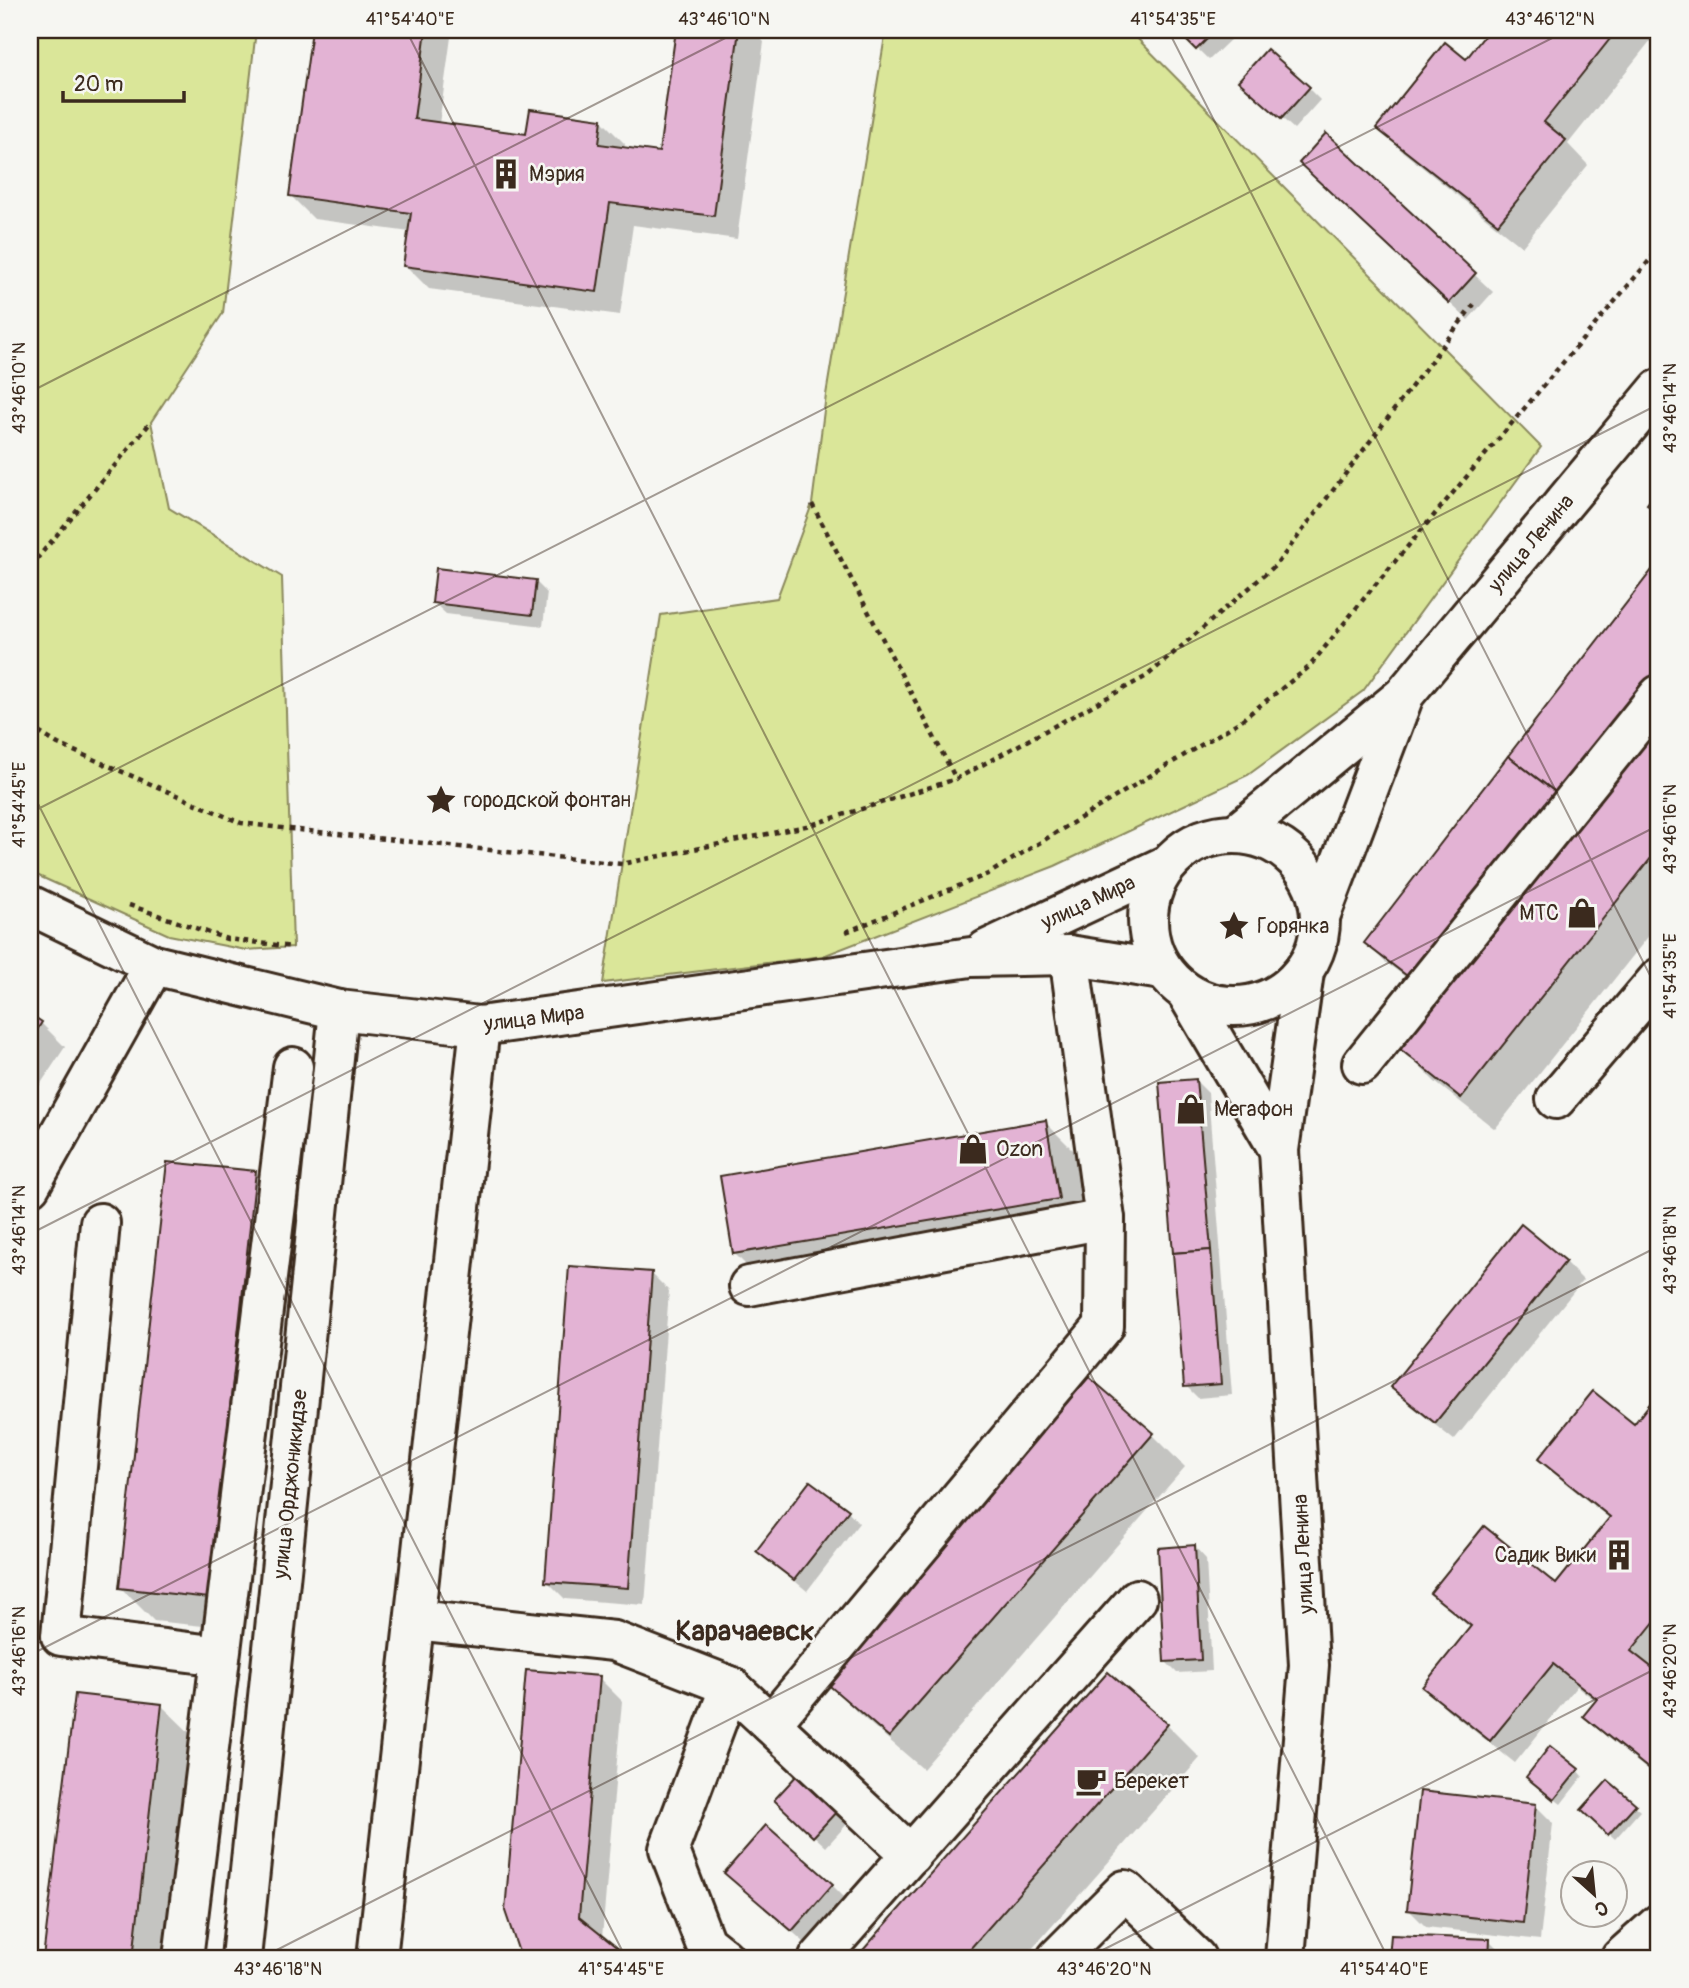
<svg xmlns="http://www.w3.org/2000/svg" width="1689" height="1988" font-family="Pangolin,sans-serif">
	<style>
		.green { fill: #dae699; stroke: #8a885c; stroke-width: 2 }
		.shadow { fill: #0003 }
		.building { fill: #e3b3d4; stroke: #3b2a1e; stroke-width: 2 }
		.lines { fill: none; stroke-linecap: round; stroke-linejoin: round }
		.minor-casing { stroke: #3b2a1e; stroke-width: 44 }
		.major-casing { stroke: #3b2a1e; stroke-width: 44 }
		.path { stroke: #3b2a1e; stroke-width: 4.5; stroke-dasharray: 5 5; stroke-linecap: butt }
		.minor { stroke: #f6f6f2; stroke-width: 38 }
		.major { stroke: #f6f6f2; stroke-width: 38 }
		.ticks { fill: none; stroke: #3b2a1e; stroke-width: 2; stroke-opacity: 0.45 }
		.labels { text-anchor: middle; stroke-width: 5; stroke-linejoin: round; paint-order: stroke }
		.poi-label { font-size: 21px; fill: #3b2a1e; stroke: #f6f6f2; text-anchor: start }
		.street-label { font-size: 21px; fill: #3b2a1e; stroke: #f6f6f2 }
		.district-label { font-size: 28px; font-weight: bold; fill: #3b2a1e; stroke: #f6f6f2 }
		.neatline { fill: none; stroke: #3b2a1e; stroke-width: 2.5 }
		.ticks-label { font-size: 18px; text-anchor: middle; fill: #3b2a1e }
	</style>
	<rect width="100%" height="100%" fill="#f6f6f2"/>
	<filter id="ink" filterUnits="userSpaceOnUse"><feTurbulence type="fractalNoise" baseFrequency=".0143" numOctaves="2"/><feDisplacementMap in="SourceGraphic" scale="14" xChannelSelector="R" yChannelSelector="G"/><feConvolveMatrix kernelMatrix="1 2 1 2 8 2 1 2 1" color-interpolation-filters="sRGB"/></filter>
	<g filter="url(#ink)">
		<g class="green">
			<polygon points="30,30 256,30 223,313 151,422 169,508 282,577 293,947 246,950 169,935 30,872"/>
			<polygon points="886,30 1129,30 1541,447 1363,691 1248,775 1055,866 823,956 603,983 661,615 777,598 812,504 826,395"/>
		</g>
		<g class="shadow">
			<polygon points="314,30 452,30 439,124 527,136 601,120 625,144 624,149 661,154 678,30 752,30 764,42 737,239 633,225 620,315 429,289 405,265 410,232 314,219 291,196"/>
			<polygon points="1178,30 1226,30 1233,37 1209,60"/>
			<polygon points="1491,30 1659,30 1568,144 1588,165 1522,247 1402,151 1379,128 1466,61"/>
			<polygon points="1308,88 1320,100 1294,129 1253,92"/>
			<polygon points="1326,136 1493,292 1468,320 1319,181"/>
			<polygon points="1659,564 1659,707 1434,998 1384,961 1366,943"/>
			<polygon points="535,581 547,593 543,626 446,614 434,603"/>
			<polygon points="1659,725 1659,923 1495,1129 1435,1082 1402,1049"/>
			<polygon points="30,1016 41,1023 65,1047 30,1100"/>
			<polygon points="1196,1081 1208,1093 1232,1395 1198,1398 1186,1386"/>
			<polygon points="1045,1122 1078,1155 1091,1231 767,1286 734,1253"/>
			<polygon points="255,1173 289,1206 242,1630 154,1621 121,1588"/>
			<polygon points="1521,1227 1565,1262 1583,1280 1454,1440 1410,1405 1392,1387"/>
			<polygon points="651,1273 669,1291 645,1605 565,1599 547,1581"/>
			<polygon points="1659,1395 1659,1668 1656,1672 1659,1675 1659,1779 1609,1739 1586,1716 1597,1702 1577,1686 1515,1763 1448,1710 1424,1687 1471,1629 1432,1593 1557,1587 1610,1519 1564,1482 1540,1459 1634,1427"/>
			<polygon points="1152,1434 1185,1467 923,1769 859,1714 827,1681"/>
			<polygon points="30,1481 40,1492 34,1529 30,1528"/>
			<polygon points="848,1511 859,1523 807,1591 758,1551"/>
			<polygon points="1195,1547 1206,1559 1212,1671 1177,1673 1165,1661"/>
			<polygon points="1109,1674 1167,1725 1200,1758 1024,1958 858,1958"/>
			<polygon points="599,1678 622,1701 602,1938 628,1958 523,1958 507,1911"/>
			<polygon points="76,1695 161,1705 195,1738 169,1958 45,1958"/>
			<polygon points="1578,1770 1583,1776 1561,1804 1533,1782"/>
			<polygon points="1608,1782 1640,1811 1615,1839 1583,1810"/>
			<polygon points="1535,1805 1553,1823 1540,1940 1426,1927 1408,1909"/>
			<polygon points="788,1812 836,1812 848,1823 826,1847"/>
			<polygon points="738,1884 832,1885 844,1897 804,1942"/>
			<polygon points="1392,1936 1490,1941 1507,1958 1391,1958"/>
		</g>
		<g class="building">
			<polygon points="312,30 426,30 414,119 526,134 530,109 602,119 599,144 659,152 676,30 739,30 714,216 610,203 597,292 403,266 411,213 289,196"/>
			<polygon points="1176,30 1216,30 1196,50"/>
			<polygon points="1489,30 1617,30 1544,122 1566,140 1498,224 1376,128 1445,42 1466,59"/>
			<polygon points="1267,49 1310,87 1281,119 1238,81"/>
			<polygon points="1326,133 1476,273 1449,303 1299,163"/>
			<polygon points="1659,488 1659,513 1647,504"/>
			<polygon points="1659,561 1659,666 1559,795 1508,756"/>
			<polygon points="436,568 536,580 532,615 432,603"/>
			<polygon points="1659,722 1659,848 1461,1098 1400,1049"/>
			<polygon points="1508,756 1559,795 1415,982 1364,943"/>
			<polygon points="30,1014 42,1022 30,1041"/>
			<polygon points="1196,1079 1211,1250 1173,1253 1159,1082"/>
			<polygon points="1046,1120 1059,1199 733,1254 720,1176"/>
			<polygon points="167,1162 256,1171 209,1598 119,1588"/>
			<polygon points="1521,1224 1566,1261 1435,1423 1390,1387"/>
			<polygon points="1211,1250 1221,1384 1184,1387 1173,1253"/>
			<polygon points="569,1266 652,1272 628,1588 545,1582"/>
			<polygon points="1089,1377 1154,1433 889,1737 824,1681"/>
			<polygon points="1593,1391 1634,1424 1659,1392 1659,1616 1631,1651 1659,1673 1659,1759 1650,1770 1583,1716 1597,1699 1553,1664 1490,1741 1422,1687 1471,1626 1430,1593 1484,1526 1556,1584 1610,1517 1538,1459"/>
			<polygon points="810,1481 849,1510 794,1580 756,1551"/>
			<polygon points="1195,1545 1201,1660 1164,1662 1158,1548"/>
			<polygon points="526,1670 600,1676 579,1917 630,1958 521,1958 505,1911"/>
			<polygon points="1108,1672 1168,1724 962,1958 856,1958"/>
			<polygon points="75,1694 162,1704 133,1958 43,1958"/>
			<polygon points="1550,1746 1579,1769 1554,1800 1526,1777"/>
			<polygon points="798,1774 838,1810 813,1837 774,1800"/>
			<polygon points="1608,1780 1636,1804 1608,1835 1581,1810"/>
			<polygon points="1420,1791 1536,1804 1523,1923 1407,1910"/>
			<polygon points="766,1825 833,1884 792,1931 724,1873"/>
			<polygon points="1391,1935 1490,1939 1489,1958 1389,1958"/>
		</g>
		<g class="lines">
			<g class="minor-casing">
				<g id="minor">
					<polyline points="30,905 154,965 339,1010 480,1026 971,957 1069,955 1162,970"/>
					<polyline points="986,950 1167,865"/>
					<polyline points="1362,1064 1659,695"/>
					<polyline points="1556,1099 1659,978"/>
					<polyline points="30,1186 154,965"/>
					<polyline points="100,1223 61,1636 220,1656"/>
					<polyline points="749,1286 1105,1219"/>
					<polyline points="415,1620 614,1641 730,1686"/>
					<polyline points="771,1724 1104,1326 1105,1219 1069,955"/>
					<polyline points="183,1958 293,1067"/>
					<polyline points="241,1958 339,1010"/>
					<polyline points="377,1958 480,1026"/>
					<polyline points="724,1958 705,1943 669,1849 730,1686 911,1855"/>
					<polyline points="819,1958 1137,1599"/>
					<polyline points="1057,1958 1125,1890 1196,1958"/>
					<polyline points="1621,1958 1659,1924"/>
				</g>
			</g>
			<g class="major-casing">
				<g id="major">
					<polyline points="1237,833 1403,696 1659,389"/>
					<circle cx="1234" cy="920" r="86"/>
					<polyline points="1321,914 1403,698"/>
					<polyline points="1188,995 1279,1150"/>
					<polyline points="1285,1958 1309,1665 1279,1150 1304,972"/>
				</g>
			</g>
			<g class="path">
				<polyline points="812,504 956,779"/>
				<polyline points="30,567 151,422"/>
				<polyline points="30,727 58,744 241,823 290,829 622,864 811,825 956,779 1147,676 1277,564 1475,303"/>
				<polyline points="129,905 227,939 293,947"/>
				<polyline points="846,932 988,874 1239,722 1309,667 1370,591 1659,249"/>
			</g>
			<use href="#minor" class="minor"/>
			<use href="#major" class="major"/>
		</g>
	</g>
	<path class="ticks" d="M 406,30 L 1388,1958M 1168,30 L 1659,993M 30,392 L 741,30M 30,788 L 626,1958M 30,813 L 1568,30M 30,1234 L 1659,404M 30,1655 L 1659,825M 261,1958 L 1659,1246M 1087,1958 L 1659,1667"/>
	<defs>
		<g id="building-bare" transform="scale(2.415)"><path d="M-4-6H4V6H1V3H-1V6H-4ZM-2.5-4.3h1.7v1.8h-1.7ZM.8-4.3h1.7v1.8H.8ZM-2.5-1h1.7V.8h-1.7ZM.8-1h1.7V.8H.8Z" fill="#3b2a1e" stroke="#f6f6f2" stroke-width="2.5" paint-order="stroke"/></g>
		<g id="sight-bare" transform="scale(2.415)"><path d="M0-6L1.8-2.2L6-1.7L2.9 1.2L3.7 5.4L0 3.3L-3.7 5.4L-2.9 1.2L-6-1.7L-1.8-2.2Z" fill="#3b2a1e" stroke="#f6f6f2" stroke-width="2.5" paint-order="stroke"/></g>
		<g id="shop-bare" transform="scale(2.415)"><path d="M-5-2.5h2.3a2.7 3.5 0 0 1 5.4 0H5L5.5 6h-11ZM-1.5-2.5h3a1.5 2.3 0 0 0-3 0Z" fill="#3b2a1e" stroke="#f6f6f2" stroke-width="2.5" paint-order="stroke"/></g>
		<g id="cafe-bare" transform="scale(2.415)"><path d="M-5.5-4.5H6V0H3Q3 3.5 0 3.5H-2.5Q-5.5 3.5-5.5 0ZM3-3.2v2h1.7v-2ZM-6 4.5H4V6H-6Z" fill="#3b2a1e" stroke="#f6f6f2" stroke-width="2.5" paint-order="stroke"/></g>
	</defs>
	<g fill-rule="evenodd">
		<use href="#building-bare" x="506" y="174"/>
		<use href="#sight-bare" x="441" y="800"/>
		<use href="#shop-bare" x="1582" y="913"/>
		<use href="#sight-bare" x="1234" y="926"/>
		<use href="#shop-bare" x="1191" y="1109"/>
		<use href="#shop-bare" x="973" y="1149"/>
		<use href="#building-bare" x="1619" y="1555"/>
		<use href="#cafe-bare" x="1091" y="1781"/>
	</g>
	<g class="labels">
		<g class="poi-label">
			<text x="529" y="181">Мэрия</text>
			<text x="464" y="807">городской фонтан</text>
			<text x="1559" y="920" text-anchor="end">МТС</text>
			<text x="1257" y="933">Горянка</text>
			<text x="1214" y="1116">Мегафон</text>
			<text x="996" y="1156">Ozon</text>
			<text x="1596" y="1562" text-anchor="end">Садик Вики</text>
			<text x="1114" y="1788">Берекет</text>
		</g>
		<g class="street-label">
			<text transform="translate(1531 543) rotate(-50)" y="7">улица Ленина</text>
			<text transform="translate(1088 902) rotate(-25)" y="7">улица Мира</text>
			<text transform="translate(534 1018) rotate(-7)" y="7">улица Мира</text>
			<text transform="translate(290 1484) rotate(-84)" y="7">улица Орджоникидзе</text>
			<text transform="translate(1303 1554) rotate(-93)" y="7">улица Ленина</text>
		</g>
		<g class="district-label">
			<text x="745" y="1640">Карачаевск</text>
		</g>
	</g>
	<rect width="1689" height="1988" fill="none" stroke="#f6f6f2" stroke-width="77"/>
	<g transform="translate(1594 1894) rotate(153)"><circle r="33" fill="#f6f6f2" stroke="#aba49d" stroke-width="2"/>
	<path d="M0-5L12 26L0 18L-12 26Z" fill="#3b2a1e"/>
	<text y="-10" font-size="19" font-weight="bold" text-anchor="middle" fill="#3b2a1e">С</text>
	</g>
	<path d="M63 91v10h121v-10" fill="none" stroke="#3b2a1e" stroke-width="3.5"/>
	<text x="74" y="91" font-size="21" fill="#3b2a1e" stroke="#f6f6f2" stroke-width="5" paint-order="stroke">20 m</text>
	<rect x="38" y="38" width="1612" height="1912" class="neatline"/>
	<g class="ticks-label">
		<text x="410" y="25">41°54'40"E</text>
		<text x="724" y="25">43°46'10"N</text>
		<text x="1173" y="25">41°54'35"E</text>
		<text x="1550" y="25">43°46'12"N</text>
		<text transform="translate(19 388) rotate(-90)" y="6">43°46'10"N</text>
		<text transform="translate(1670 408) rotate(-90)" y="6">43°46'14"N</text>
		<text transform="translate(19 805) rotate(-90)" y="6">41°54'45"E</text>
		<text transform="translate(1670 829) rotate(-90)" y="6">43°46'16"N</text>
		<text transform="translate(1670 976) rotate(-90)" y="6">41°54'35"E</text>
		<text transform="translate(19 1230) rotate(-90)" y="6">43°46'14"N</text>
		<text transform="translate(1670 1250) rotate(-90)" y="6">43°46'18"N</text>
		<text transform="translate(19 1651) rotate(-90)" y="6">43°46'16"N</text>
		<text transform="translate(1670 1671) rotate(-90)" y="6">43°46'20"N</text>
		<text x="278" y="1975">43°46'18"N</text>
		<text x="621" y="1975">41°54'45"E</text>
		<text x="1104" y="1975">43°46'20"N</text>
		<text x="1384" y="1975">41°54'40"E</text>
	</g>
</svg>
